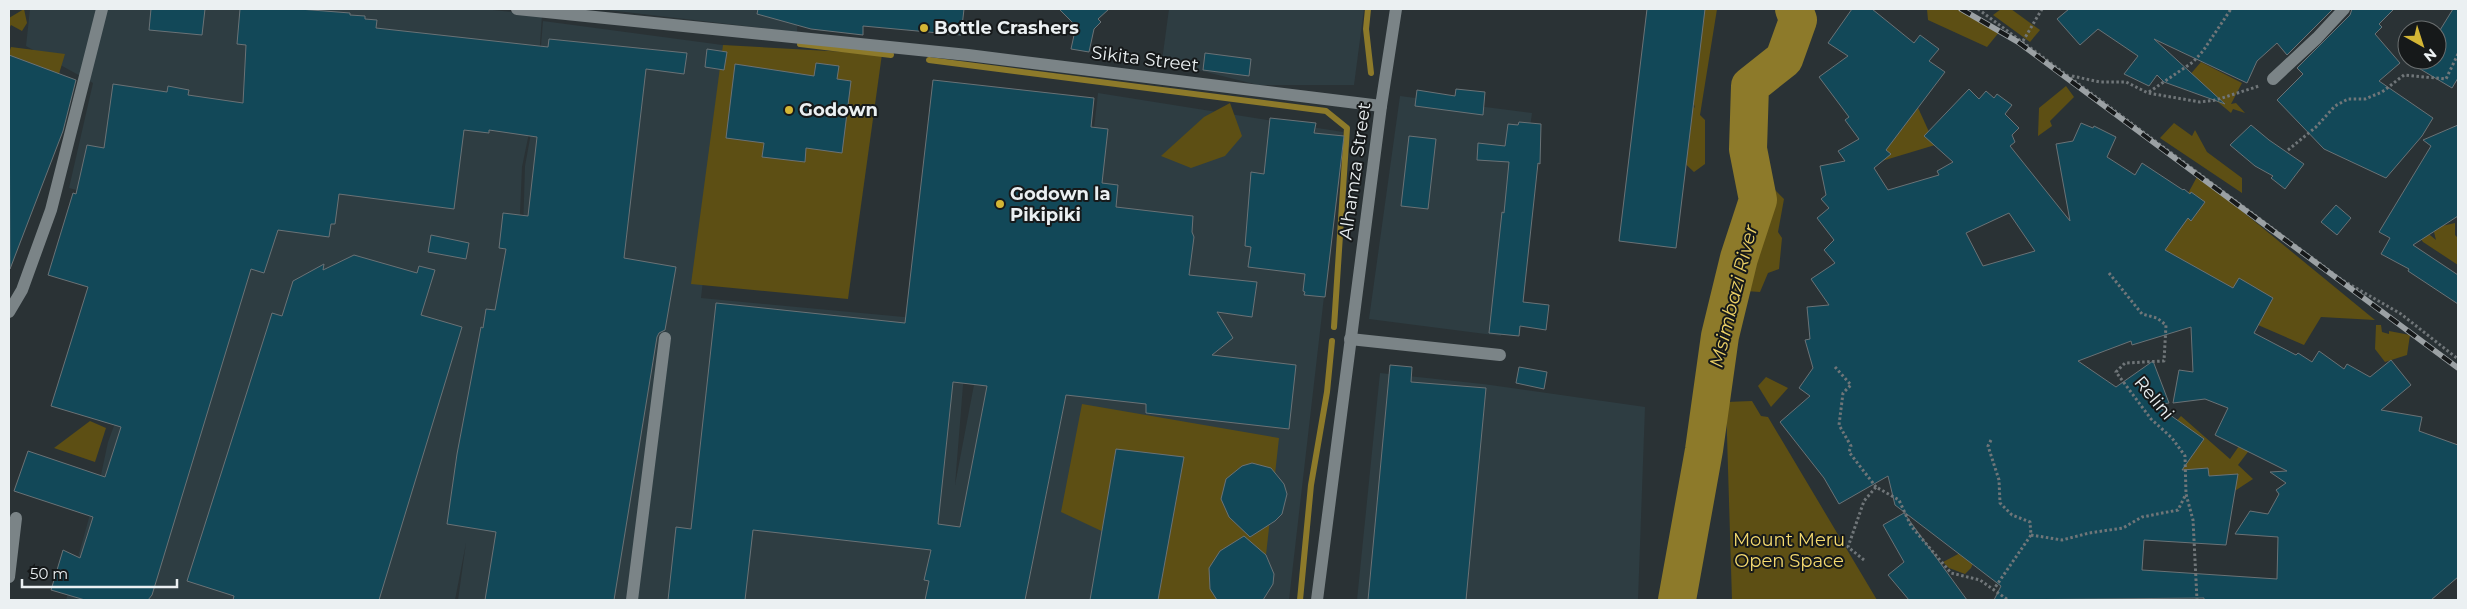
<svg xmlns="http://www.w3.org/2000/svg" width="2467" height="609" font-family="Montserrat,sans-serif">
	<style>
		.built { fill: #2e3d42 }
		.green { fill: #5d4f14 }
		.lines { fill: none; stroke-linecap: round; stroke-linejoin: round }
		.stream { stroke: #8d7a2a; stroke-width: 6 }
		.river { stroke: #8d7a2a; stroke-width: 38 }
		.building { fill: #124858; stroke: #6a7276; fill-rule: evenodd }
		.path { stroke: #707679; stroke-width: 3; stroke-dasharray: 2.5 2.5; stroke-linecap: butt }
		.minor { stroke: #7b8487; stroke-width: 12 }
		.rail-casing { stroke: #9ba1a4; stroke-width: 5.5 }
		.rail { stroke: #16191a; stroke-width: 4; stroke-dasharray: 11; stroke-linecap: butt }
		.poi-dot { fill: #d4b635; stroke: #16191a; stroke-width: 2 }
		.labels { text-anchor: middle; stroke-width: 4; stroke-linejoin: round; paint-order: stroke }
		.poi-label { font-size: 18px; font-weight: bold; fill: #ebf0f2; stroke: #16191a; text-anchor: start }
		.street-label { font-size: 18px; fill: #ebf0f2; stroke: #16191a }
		.park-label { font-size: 18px; fill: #f5da6f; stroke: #16191a }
		.water-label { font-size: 19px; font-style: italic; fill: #ecd166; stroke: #16191a }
	</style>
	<rect width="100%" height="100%" fill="#2a3235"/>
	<g class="built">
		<polygon points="30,9 483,9 542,15 539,58 529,133 522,167 519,236 522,263 525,166 531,133 540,58 543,21 730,46 701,298 968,323 955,485 984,332 1071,332 1098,93 1343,132 1289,600 458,600 466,543 455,600 66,600 101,475 108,442 122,404 178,217 69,188 93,83 26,46"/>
		<polygon points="608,9 798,9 797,32 608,10"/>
		<polygon points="1169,9 1364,9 1354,85 1258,85 1162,61"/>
		<polygon points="1400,96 1532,113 1501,336 1369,319"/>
		<polygon points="1380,373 1483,384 1645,407 1638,600 1357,600"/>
	</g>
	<g class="green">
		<polygon points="24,9 27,23 22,31 11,25 9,29 9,18"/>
		<polygon points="1669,9 1717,9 1700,115 1705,120 1705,164 1694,172 1676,155 1682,95 1695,108"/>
		<polygon points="1927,9 1964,9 2000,31 1987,47 1928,20"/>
		<polygon points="2001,9 2011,9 2040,30 2030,42 1993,15"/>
		<polygon points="723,45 882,54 848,299 691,284"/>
		<polygon points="11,47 65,54 25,186 9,178 9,53"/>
		<polygon points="2201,62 2242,83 2231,104 2236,103 2245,113 2233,109 2231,113 2188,77"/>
		<polygon points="2066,86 2074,97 2050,121 2052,126 2038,136 2039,108"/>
		<polygon points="1909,88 1935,145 1872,164"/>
		<polygon points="1230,103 1242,136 1225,156 1191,168 1161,156 1204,117"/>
		<polygon points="2174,123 2192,136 2195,130 2207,152 2242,178 2242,193 2160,138"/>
		<polygon points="2198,175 2375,320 2321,317 2304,345 2182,292 2171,321 2159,232 2173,221"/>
		<polygon points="1772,187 1784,199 1778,232 1782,238 1779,269 1768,273 1760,292 1746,291"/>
		<polygon points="2455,223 2455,235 2458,238 2458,265 2423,242 2413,228 2425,231 2436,240 2433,228"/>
		<polygon points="2376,325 2381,325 2382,332 2389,334 2389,331 2410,335 2407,355 2385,362 2375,349"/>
		<polygon points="1766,377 1788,388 1771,407 1758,386"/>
		<polygon points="1752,401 1761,416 1768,417 1877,600 1732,600 1726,402"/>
		<polygon points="2269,403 2276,415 2238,465 2253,479 2221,500 2180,501 2159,439 2181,416 2230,459"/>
		<polygon points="1082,404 1279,438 1261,600 1111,600 1125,542 1061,512"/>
		<polygon points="90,421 106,428 95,462 54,448"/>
		<polygon points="1962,552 1974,561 1971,568 1965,574 1949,568 1943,562"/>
	</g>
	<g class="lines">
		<g class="stream">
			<polyline points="1368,9 1366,29 1371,73"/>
			<polyline points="800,44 891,55"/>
			<polyline points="929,60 1326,111 1347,128 1334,327"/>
			<polyline points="1300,600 1311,485 1327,392 1332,341"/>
		</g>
		<polyline class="river" points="1677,600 1704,450 1720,336 1739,258 1758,200 1748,149 1750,86 1784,59 1798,20 1794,9"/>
	</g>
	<g class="building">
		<polygon points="151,9 205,9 202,35 149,30"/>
		<polygon points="240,9 299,9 350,13 350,15 365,16 365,19 377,20 376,28 548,47 549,39 687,53 684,74 646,69 624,258 676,267 665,330 659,333 657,337 614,600 485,600 496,532 447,524 457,454 481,327 483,328 486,309 495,310 506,249 499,248 503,213 528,216 537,137 489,130 489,133 464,130 454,209 339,194 335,224 331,224 329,237 278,230 264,273 251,269 152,595 148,600 85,600 51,590 63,550 80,558 93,517 14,491 28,451 105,477 121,427 51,406 88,287 48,275 73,193 76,194 87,145 104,148 113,84 167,92 168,86 189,90 188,95 243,103 246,45 237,44"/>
		<polygon points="758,9 964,9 961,35 863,26 863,35 811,29 757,14"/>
		<polygon points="1059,9 1109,9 1098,19 1101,22 1094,29 1089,52 1071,49 1076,26"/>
		<polygon points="1647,9 1705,9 1676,248 1619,241"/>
		<path d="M 1852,9 L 1872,9 L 1914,43 L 1920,35 L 1939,49 L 1929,61 L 1945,72 L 1886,150 L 1891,154 L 1874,168 L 1888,190 L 1939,175 L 1937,171 L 1953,162 L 1924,136 L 1969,89 L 1979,99 L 1986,91 L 1994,98 L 1997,94 L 2012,105 L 2005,114 L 2019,128 L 2012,135 L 2015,142 L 2010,146 L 2070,221 L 2056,144 L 2073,141 L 2081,123 L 2093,128 L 2094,126 L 2116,137 L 2107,157 L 2135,175 L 2142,163 L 2183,190 L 2184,189 L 2190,194 L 2191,192 L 2205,202 L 2191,221 L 2188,218 L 2165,250 L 2233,288 L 2239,278 L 2273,298 L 2254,333 L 2296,355 L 2298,353 L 2312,362 L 2319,351 L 2344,369 L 2347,364 L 2370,377 L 2391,360 L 2411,385 L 2381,410 L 2422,417 L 2419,431 L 2458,445 L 2458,577 L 2431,600 L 2204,600 L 2204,598 L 1994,600 L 2001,586 L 1895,505 L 1888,476 L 1839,504 L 1824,478 L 1780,422 L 1810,396 L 1799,388 L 1813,368 L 1805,340 L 1810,339 L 1807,307 L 1829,305 L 1811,279 L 1835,263 L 1824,250 L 1834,240 L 1817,218 L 1829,208 L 1821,199 L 1826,195 L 1820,166 L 1845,161 L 1838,151 L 1859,139 L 1845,120 L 1849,117 L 1819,77 L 1848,56 L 1828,43 ZM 2009,213 L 2035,251 L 1983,266 L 1966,233 ZM 2191,327 L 2193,372 L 2179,370 L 2173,403 L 2205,399 L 2228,408 L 2215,435 L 2287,471 L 2270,472 L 2286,483 L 2276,490 L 2279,494 L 2268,514 L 2250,511 L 2235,534 L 2278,537 L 2277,579 L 2142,570 L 2144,540 L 2226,545 L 2238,474 L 2209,476 L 2208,468 L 2182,470 L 2204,439 L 2156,405 L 2169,403 L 2153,361 L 2116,387 L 2078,361 L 2131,341 L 2132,345 Z"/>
		<polygon points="2069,9 2333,9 2287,55 2277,43 2257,61 2247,83 2154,39 2225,104 2164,82 2157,75 2149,86 2124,74 2138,56 2098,29 2080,45 2057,19"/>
		<polygon points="2352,9 2394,9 2379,24 2382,27 2375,34 2400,63 2379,81 2433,118 2422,136 2386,178 2324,149 2277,100 2303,74 2297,68 2350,15"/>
		<polygon points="2453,9 2458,9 2458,78 2452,88 2405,60 2437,60 2437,35"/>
		<polygon points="707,49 727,52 724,70 705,67"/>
		<polygon points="1205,53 1251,59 1249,76 1203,70"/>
		<polygon points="9,55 76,80 63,131 10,269"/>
		<polygon points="816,63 839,66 837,79 851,81 842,153 806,148 805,162 762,157 764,143 726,138 735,64 814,76"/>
		<path d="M 933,80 L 1094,98 L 1091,127 L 1108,129 L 1102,183 L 1118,185 L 1116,207 L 1193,216 L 1192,232 L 1194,237 L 1189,275 L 1257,282 L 1252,317 L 1217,312 L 1233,338 L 1212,355 L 1296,365 L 1289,429 L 1146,413 L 1146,404 L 1066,395 L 1025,600 L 925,600 L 929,581 L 924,580 L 931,550 L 753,530 L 745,600 L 668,600 L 676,527 L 691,529 L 716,303 L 905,323 ZM 953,382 L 987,386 L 960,527 L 938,524 Z"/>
		<polygon points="1456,89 1485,92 1483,115 1415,106 1417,90 1455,96"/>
		<polygon points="1270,118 1316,123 1314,133 1344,136 1325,297 1304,295 1305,292 1303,291 1305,274 1248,267 1251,247 1245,246 1251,172 1264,174"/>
		<polygon points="1519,122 1541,124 1540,164 1538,163 1523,302 1549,305 1546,330 1520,326 1519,336 1489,333 1502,212 1504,213 1509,162 1477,160 1478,143 1505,146 1508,124 1518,125"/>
		<polygon points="2251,125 2269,140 2304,164 2285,189 2271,178 2273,176 2255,166 2230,145"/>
		<polygon points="2458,125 2458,216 2413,245 2458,275 2458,304 2408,271 2409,269 2381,254 2390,238 2379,232 2431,146 2423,140"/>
		<polygon points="1409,136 1436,139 1428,209 1401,206"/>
		<polygon points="2336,205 2351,218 2337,235 2321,222"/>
		<polygon points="431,235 469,243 466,259 428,252"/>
		<polygon points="354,255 417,273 419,266 435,270 421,315 462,327 379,600 233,600 234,596 187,581 272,313 282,316 293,281 324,264 323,270"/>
		<polygon points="1390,365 1412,367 1411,382 1486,388 1466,600 1368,600"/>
		<polygon points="1519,367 1547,372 1544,389 1516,383"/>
		<polygon points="1116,449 1184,457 1158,600 1090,600"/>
		<polygon points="1252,463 1271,468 1284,484 1287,494 1282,514 1275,521 1250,537 1229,517 1221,499 1226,479 1242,466"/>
		<polygon points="1904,513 1967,600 1909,600 1888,575 1904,562 1883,525"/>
		<polygon points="1244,536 1266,555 1274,574 1273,584 1263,600 1217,600 1210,589 1209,568 1220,551"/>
	</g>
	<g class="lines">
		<g class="path">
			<polyline points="1978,9 2342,280 2401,314 2458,359"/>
			<polyline points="2023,41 2042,9"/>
			<polyline points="2072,76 2100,82 2126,82 2148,93 2200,102 2216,100 2259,86"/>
			<polyline points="2149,92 2193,62 2203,51 2231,9"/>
			<polyline points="2288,150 2316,127 2335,106 2348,99 2365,99 2382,92 2404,75 2446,79 2458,54"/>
			<polyline points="2109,273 2142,314 2157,318 2166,325 2164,361 2125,363 2116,372 2151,419 2172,438 2185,456 2186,494 2193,520 2197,600"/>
			<polyline points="1835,367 1851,385 1843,393 1839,425 1851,446 1849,452 1876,487"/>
			<polyline points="1991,440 1988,446 1999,480 2000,503 2012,515 2030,522 2031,535 1994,589"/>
			<polyline points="2031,535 2062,540 2089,533 2123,528 2142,517 2178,510 2186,494"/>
			<polyline points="1864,560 1848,547 1864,501 1876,487 1899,500 1911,526 1951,573 1980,580 2008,600"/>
		</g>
		<g class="minor">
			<polyline points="517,9 968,55 1381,106"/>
			<polyline points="2273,79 2317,38 2344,9"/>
			<polyline points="9,312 22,290 51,210 102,9"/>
			<polyline points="1350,339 1500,355"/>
			<polyline points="9,577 16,518"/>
			<polyline points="632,600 665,338"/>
			<polyline points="1317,600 1381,106 1396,9"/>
		</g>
		<g class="rail-casing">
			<polyline id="rail" points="1961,9 2018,42 2458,368"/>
		</g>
		<use href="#rail" class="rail"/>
	</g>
	<g class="poi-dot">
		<circle cx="924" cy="28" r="5"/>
		<circle cx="789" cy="110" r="5"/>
		<circle cx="1000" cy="204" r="5"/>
	</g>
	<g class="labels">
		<g class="poi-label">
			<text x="934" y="34">Bottle Crashers</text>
			<text x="799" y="116">Godown</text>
			<text x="1010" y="200">Godown la<tspan x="1010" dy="21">Pikipiki</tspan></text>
		</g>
		<g class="street-label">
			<text transform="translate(1145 59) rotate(7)" y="6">Sikita Street</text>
			<text transform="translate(1355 171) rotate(-82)" y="6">Alhamza Street</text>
			<text transform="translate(2154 398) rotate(50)" y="6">Relini</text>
		</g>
		<g class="park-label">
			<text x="1789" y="546">Mount Meru<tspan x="1789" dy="21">Open Space</tspan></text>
		</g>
		<g class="water-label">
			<text transform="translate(1733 296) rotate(-76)" y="7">Msimbazi River</text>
		</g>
	</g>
	<rect width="2467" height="609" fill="none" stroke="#ebf0f2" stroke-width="20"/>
	<g transform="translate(2422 45) rotate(141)"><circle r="24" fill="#16191a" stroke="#6b6f70"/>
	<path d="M0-4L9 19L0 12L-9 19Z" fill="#d4b635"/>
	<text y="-8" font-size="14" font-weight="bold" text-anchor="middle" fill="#ebf0f2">N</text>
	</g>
	<path d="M22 579v8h155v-8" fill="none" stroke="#ebf0f2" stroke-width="2.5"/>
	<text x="30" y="579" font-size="15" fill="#ebf0f2" stroke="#16191a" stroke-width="4" paint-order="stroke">50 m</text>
</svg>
